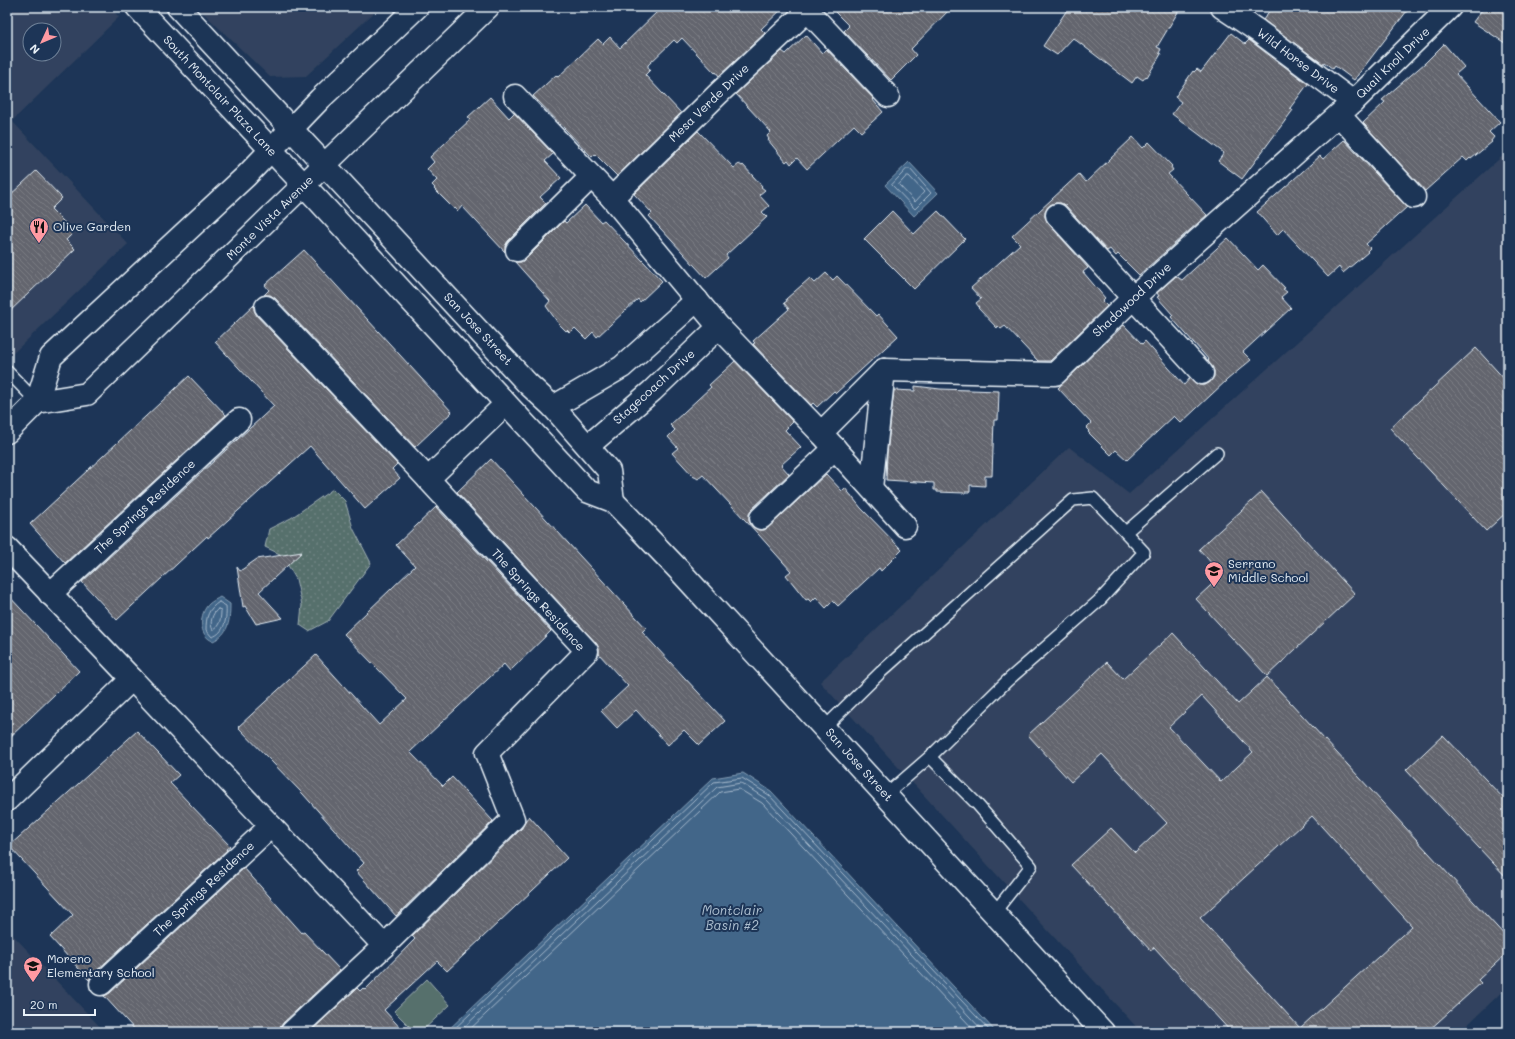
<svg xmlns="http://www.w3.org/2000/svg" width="1515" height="1039" font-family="Mali,sans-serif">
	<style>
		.built { fill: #32435e; fill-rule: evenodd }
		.grass { fill: url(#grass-dots); stroke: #a0b0b2 }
		.park { fill: #57706c; stroke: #a0b0b2 }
		.water { fill: #426689; stroke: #849eb5 }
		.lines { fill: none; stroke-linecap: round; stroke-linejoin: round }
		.shore { stroke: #a6b9cc; stroke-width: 1 }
		.building { fill: url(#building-back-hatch); stroke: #e8f1f8; fill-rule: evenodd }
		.lane-casing { stroke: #e8f1f8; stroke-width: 14 }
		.street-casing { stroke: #e8f1f8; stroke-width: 25 }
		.primary-casing { stroke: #e8f1f8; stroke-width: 25 }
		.lane { stroke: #1d3557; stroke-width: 11 }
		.street { stroke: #1d3557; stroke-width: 22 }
		.primary { stroke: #1d3557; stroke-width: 22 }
		.labels { text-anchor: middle; stroke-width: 4; stroke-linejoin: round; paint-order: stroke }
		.street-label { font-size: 12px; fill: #e8f1f8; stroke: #1d3557 }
		.poi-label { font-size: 12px; fill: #e8f1f8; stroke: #1d3557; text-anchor: start }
		.water-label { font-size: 13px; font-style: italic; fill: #aec0d1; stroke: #1d3557 }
	</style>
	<defs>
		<pattern id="grass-dots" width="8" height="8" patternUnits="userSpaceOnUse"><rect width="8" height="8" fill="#57706c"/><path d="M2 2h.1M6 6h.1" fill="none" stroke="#6f8582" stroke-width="1.8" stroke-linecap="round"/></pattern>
		<pattern id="building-back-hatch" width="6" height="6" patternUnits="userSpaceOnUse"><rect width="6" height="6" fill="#64656e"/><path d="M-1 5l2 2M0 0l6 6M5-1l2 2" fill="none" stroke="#7a7c83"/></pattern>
	</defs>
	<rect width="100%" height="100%" fill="#1d3557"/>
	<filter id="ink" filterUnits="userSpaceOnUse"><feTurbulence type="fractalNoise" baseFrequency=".025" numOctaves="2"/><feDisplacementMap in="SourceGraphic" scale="8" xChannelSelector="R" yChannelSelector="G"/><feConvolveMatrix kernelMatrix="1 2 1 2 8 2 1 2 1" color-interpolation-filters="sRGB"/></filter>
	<g filter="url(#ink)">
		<g class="built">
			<path d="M 7,7 L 110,7 L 119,17 L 12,121 L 128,244 L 7,359 ZM 30,30 L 54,30 L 54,54 L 30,54 Z"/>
			<polygon points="197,7 380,7 306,76 270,77"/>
			<polygon points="1508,151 1508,986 1460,1032 1141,1032 820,682 1069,447 1129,494"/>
			<polygon points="10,932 105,1032 7,1032 7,935"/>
		</g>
		<polygon class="grass" points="333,489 345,501 353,528 371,563 328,621 309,631 300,625 302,605 296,579 282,555 265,547 269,529 291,518"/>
		<polygon class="park" points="427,979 450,1005 421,1032 415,1032 394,1011"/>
		<g class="water">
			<polygon points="909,162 938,193 914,216 885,185"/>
			<path d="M 220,597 L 230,604 C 230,620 229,634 213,641 C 198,636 199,613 209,604 C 212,601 217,599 220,597 Z"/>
			<polygon points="743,773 771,791 996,1032 446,1032 713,778"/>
		</g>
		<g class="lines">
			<g class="shore">
				<polygon points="907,169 910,169 931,193 915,209 892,185"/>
				<polygon points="907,176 909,176 924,192 915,202 899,185"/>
				<path d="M 219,602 L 226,606 C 227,618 225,633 212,637 L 206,630 C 206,617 208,609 219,602 Z"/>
				<path d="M 218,609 L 221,610 C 221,618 220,626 213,630 C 209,624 212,613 218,609 Z"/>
				<polyline points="451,1032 714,782 742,778 769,795 991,1032"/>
				<polyline points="459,1032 717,787 741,783 766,799 984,1032"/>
				<polyline points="467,1032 720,792 739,789 762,803 976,1032"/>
			</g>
		</g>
		<g class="building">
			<polygon points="662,7 784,7 761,29 765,33 719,76 716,72 715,73 682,38 677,43 674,40 648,65 648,67 650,70 645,75 681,113 617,176 595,154 592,157 533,96 556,75 558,77 598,39 603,44 610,37 620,48"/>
			<polygon points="830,7 952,7 911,49 916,55 891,80 844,31 849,26"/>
			<polygon points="1069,7 1181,7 1157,47 1161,49 1159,53 1161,54 1147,77 1146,76 1143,80 1137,76 1132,83 1073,38 1057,55 1043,46"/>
			<polygon points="1272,7 1410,7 1354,80 1335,66 1333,69 1324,62 1323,64 1263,20"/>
			<polygon points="1484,7 1508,7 1508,45 1473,22"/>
			<polygon points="1231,33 1245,44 1249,40 1308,84 1290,108 1293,110 1242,179 1218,161 1224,153 1172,114 1181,102 1175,97 1193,71 1194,72 1197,69 1201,72"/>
			<polygon points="806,35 822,53 826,49 873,98 872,99 883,112 861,132 854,125 807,169 797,158 791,164 788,160 786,162 768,140 769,139 767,136 771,132 736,94 782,51 786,54"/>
			<polygon points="1444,44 1464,67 1456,74 1500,122 1489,132 1494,137 1491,141 1492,142 1471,159 1470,158 1467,161 1463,157 1425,191 1363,123 1385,102 1382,100 1425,63"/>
			<polygon points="490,97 509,118 514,113 553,154 545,161 561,178 540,197 546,203 508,241 505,246 505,252 462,206 458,211 455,208 454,209 434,189 435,188 432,185 437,180 427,169 434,162 430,157 471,119 468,117"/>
			<polygon points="698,131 734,168 739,164 742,166 743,165 762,186 761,187 765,190 759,195 769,206 762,212 767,217 726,255 728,258 706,278 649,216 652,213 634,194"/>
			<polygon points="1133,137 1143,148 1149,142 1172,166 1171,167 1173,170 1168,174 1207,215 1139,275 1118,254 1116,256 1110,249 1107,251 1066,206 1061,203 1055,203 1049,206 1045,212 1045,217 1048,223 1088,268 1083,272 1105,298 1102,301 1107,306 1050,361 1038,361 1005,326 1001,329 998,326 997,328 978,308 979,307 976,303 981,299 971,288 1020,244 1012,236 1079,174 1086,182"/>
			<polygon points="1344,140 1407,207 1366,244 1370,248 1367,251 1368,252 1343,273 1339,267 1328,277 1283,229 1277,235 1257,212 1320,156 1323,159"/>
			<polygon points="36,171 62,198 51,209 74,232 66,240 75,249 7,314 7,198"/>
			<polygon points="585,205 601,222 604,220 662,281 640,302 638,299 597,337 593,332 586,339 575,328 570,333 567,330 566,331 558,323 546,306 550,301 515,262 521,262 526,259 564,221 566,223"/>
			<polygon points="892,211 914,234 938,211 965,239 914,289 864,239"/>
			<polygon points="1228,238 1258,270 1263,265 1285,288 1283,289 1287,292 1281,297 1291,308 1243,352 1251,360 1227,380 1181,423 1174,416 1127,460 1116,450 1111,455 1088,432 1089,431 1086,428 1091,423 1058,388 1124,325 1142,344 1145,341 1184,385 1190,378 1199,385 1204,385 1210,382 1214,377 1214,371 1208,361 1209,360 1171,317 1173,315 1157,297 1159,296 1157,293 1176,276 1182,280"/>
			<polygon points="304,250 452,412 415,447 275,298 270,295 264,295 269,290 265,285"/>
			<polygon points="826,273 833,280 837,276 876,316 878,314 898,336 836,393 834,391 817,407 813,403 811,405 753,344 755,343 753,341 789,309 784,303 787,301 786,299 810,278 815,283"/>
			<polygon points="254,305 254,310 257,316 397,464 392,469 400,478 365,509 310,446 208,538 207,536 117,620 82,582 274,406 215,342"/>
			<polygon points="1476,348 1508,383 1508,511 1486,531 1390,428"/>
			<polygon points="735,361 793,422 785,430 801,447 781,465 789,474 752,509 749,514 749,521 752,526 758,530 764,530 769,527 826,474 842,491 845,488 861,508 902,550 881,571 879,568 838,606 833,601 826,608 816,597 811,602 808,599 806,600 786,575 791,571 759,535 703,475 698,479 695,477 694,477 672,453 678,448 668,437 675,430 670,425 711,387 709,385"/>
			<polygon points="189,376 226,415 65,563 30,524"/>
			<polygon points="915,386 940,389 999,391 998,420 994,420 992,476 985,476 985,486 970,485 970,492 965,492 965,493 937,492 937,490 934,490 934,483 886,480 887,454 894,390 915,391"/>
			<polygon points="491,459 646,628 642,632 725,721 699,745 684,730 668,745 636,710 617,728 601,711 628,686 599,654 599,648 596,643 457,492"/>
			<polygon points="1262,492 1355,594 1267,676 1196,599 1222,575 1199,549"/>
			<polygon points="436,507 551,631 510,671 504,664 410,752 443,786 452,777 493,821 396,916 356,871 364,863 303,794 238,727 316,655 379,725 407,699 344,634 415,566 396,545"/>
			<polygon points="302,552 259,592 283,618 256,624 245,606 243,607 237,567 240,571 257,559"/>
			<polygon points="7,594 79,671 7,740"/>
			<path d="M 1173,633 L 1238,704 L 1267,677 L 1508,939 L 1508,952 L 1478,980 L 1481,983 L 1427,1032 L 1231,1032 L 1154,947 L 1151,951 L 1071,865 L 1111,828 L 1135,853 L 1167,823 L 1102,754 L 1071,782 L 1028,735 L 1107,662 L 1123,679 ZM 1202,696 L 1253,752 L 1221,782 L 1169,727 ZM 1312,816 L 1412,926 L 1300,1028 L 1200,918 Z"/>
			<polygon points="137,731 179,775 170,783 230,846 226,849 227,850 92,975 89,980 50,937 73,915 9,846"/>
			<polygon points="1443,735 1508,803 1508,879 1406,770"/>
			<polygon points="529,816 567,858 447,971 437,961 384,1010 404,1032 310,1032 357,988 360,991 363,988 365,990 415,939 412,936 522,828 525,821"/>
			<polygon points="244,868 302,933 304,932 340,970 283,1023 280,1028 280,1032 137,1032 104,996 110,993"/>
		</g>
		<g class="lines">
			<g class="lane-casing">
				<g id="lane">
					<polyline points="7,371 37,402"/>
					<polyline points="1126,532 1217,453"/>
					<polyline points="824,728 881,672 1073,500 1093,498 1144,552 1101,599 1007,681 933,754 886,795"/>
					<polyline points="930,757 977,804 1031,866 994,913"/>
				</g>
			</g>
			<g class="street-casing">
				<g id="street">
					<polyline points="137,7 304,185 587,491 613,501 678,569 1103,1032"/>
					<polyline points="178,7 527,383 553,407 609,471 613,501"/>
					<polyline points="804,7 888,96"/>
					<polyline points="1222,7 1258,31 1353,102"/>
					<polyline points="515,96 612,198 719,327 821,433 884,370"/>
					<polyline points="1339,115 1414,197"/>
					<polyline points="612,198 719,93 808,10"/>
					<polyline points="1057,215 1202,373"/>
					<polyline points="517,250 591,177"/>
					<polyline points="266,307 428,479 506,404"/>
					<polyline points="884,370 1055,374 1134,297 1353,102 1450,7"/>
					<polyline points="553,407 622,367 697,300"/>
					<polyline points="821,433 905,526"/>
					<polyline points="588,446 652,391 719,327"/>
					<polyline points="871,488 884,370"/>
					<polyline points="761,518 835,448"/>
					<polyline points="7,548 132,679 7,800"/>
					<polyline points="50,594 239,420"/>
					<polyline points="271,826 384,946 292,1032"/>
					<polyline points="384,946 513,819 487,753 587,651 428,479"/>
					<polyline points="101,984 271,826 132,679"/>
				</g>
			</g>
			<g class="primary-casing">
				<g id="primary">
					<polyline points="37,402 87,394 488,7"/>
					<polyline points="7,432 37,402 51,357 246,176 320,99 417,7"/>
				</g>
			</g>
			<use href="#lane" class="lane"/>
			<use href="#street" class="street"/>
			<use href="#primary" class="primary"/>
		</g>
	</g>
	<defs>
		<g id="restaurant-pin" transform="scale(1)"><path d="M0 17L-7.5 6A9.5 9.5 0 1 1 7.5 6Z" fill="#ff9aa2" stroke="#1d3557"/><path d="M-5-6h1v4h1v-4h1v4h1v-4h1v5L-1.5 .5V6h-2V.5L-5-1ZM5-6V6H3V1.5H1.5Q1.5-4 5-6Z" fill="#111"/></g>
		<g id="school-pin" transform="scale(1)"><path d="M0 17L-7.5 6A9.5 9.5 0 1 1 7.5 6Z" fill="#ff9aa2" stroke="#1d3557"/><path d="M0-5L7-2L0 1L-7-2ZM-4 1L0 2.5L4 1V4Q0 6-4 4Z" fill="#111"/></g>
	</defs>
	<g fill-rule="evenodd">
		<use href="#restaurant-pin" x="39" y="227"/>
		<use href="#school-pin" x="1214" y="571"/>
		<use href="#school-pin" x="33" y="966"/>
	</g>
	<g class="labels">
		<g class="street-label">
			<text transform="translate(1298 61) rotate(37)" y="4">Wild Horse Drive</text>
			<text transform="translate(1393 63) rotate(-44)" y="4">Quail Knoll Drive</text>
			<text transform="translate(220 96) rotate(47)" y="4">South Montclair Plaza Lane</text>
			<text transform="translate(709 103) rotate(-44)" y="4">Mesa Verde Drive</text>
			<text transform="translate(270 218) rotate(-44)" y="4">Monte Vista Avenue</text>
			<text transform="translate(1132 300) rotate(-43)" y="4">Shadowood Drive</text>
			<text transform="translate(478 329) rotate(47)" y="4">San Jose Street</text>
			<text transform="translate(654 387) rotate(-42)" y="4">Stagecoach Drive</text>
			<text transform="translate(145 507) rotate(-43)" y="4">The Springs Residence</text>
			<text transform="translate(538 600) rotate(48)" y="4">The Springs Residence</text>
			<text transform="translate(859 765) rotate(48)" y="4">San Jose Street</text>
			<text transform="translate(204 889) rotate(-43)" y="4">The Springs Residence</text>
		</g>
		<g class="poi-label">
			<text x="53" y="231">Olive Garden</text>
			<text x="1228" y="568">Serrano<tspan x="1228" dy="14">Middle School</tspan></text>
			<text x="47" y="963">Moreno<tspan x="47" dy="14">Elementary School</tspan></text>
		</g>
		<g class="water-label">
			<text x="732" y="915">Montclair<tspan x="732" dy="15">Basin #2</tspan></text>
		</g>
	</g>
	<rect width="1515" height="1039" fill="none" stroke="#1d3557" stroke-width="24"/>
	<rect x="12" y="12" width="1491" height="1015" fill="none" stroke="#e8f1f8" stroke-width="1.5" filter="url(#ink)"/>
	<g transform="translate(42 42) rotate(226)"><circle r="19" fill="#1d3557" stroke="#6e8097"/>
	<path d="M0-3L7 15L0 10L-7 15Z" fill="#ff9aa2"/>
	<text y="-6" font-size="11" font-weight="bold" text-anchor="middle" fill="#e8f1f8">N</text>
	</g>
	<path d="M24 1009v6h71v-6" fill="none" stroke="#e8f1f8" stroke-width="2"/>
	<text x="30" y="1009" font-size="12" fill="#e8f1f8" stroke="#1d3557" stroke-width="3" paint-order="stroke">20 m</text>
</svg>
